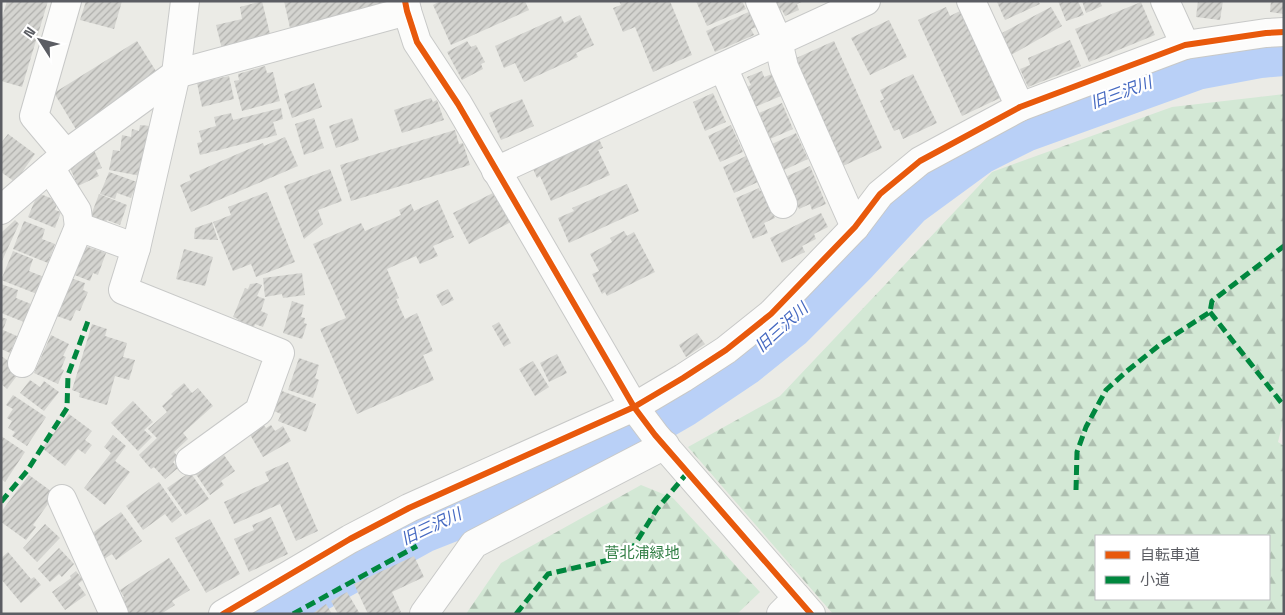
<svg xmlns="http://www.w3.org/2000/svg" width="1285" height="615" font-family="'Space Grotesk','Noto Sans JP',sans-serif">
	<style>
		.forest { fill: url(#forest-firs); fill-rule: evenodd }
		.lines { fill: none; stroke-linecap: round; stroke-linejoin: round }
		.river { stroke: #b9d0f7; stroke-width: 52 }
		.building { fill: url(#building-hatch) }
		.minor-casing { stroke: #c8c9c8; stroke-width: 30 }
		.minor { stroke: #fcfcfb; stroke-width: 28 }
		.quiet { stroke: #00873e; stroke-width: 5; stroke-dasharray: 10 5; stroke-linecap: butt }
		.cycleway-casing { stroke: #fff; stroke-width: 9 }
		.cycleway { stroke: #e8590c; stroke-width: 6 }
		.labels { text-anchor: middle; stroke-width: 4.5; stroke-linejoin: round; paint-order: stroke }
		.park-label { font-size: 15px; fill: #358148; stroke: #fff }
		.water-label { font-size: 16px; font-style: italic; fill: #4569c1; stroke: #fff }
	</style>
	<defs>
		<pattern id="forest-firs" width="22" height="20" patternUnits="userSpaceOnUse" patternTransform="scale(1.25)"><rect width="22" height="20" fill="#d3e8d5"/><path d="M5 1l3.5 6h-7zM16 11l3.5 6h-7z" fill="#aebfb0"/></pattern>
		<pattern id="building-hatch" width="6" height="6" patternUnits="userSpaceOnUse" patternTransform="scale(1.25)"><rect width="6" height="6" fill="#d4d4d0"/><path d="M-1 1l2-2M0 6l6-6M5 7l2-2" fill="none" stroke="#afafac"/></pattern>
	</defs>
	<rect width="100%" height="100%" fill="#ebebe6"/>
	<g class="forest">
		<path d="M 1284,94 L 1284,418 L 1278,442 L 1284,446 L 1284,614 L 833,614 L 688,447 L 780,396 L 992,172 L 1172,107 ZM 1096,536 L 1269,536 L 1269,599 L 1096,599 Z"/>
		<polygon points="641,485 673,498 760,592 737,614 466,614 501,563"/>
	</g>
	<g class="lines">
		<polyline class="river" points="270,614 330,578 422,527 556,474 681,402 742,361 788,324 853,259 907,201 978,149 1024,126 1196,64 1260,52 1284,50"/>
	</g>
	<g class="building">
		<polygon points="7,1 48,1 22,87 1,81 1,21"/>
		<polygon points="86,1 122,1 114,29 80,20"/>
		<polygon points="262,1 271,38 222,49 216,25 242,19 240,7"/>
		<polygon points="284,1 389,1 389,4 290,28"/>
		<polygon points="440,1 525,1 529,10 451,45 433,5"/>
		<polygon points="619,1 670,1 692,55 653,72 635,27 623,32 613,8 621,5"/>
		<polygon points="696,1 742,1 746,9 707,26"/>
		<polygon points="771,1 804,1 797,4 799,10 785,16 782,10 776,13"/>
		<polygon points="1038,1 1040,4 1005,20 997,2"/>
		<polygon points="1058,1 1078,1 1084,15 1066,21"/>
		<polygon points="1082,1 1100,1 1102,6 1086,13"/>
		<polygon points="1198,1 1223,1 1220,20 1196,17"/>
		<polygon points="1271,1 1284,1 1284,14 1270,12"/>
		<polygon points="1141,2 1155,35 1089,62 1075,29"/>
		<polygon points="946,7 950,16 960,11 1000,98 962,116 918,20"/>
		<polygon points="1051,7 1062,26 1011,55 1000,34"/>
		<polygon points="751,11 757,27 751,29 754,35 715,52 706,31"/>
		<polygon points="580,15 594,45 576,53 578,57 524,82 515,63 504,68 495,46 561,16 564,23"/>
		<polygon points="889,20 907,57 870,75 851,38"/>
		<polygon points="1070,40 1081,66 1028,87 1020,69 1030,65 1028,58"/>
		<polygon points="137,41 161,79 77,131 54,93"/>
		<polygon points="467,41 471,47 476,45 485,62 481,64 483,69 462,80 447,52"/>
		<polygon points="834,41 882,148 843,166 794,59"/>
		<polygon points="265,66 267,73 273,72 280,101 242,111 234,81 239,80 238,74"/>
		<polygon points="762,71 764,77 772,74 781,96 755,107 747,87 751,85 747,77"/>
		<polygon points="913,74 937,123 903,139 899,129 894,131 880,101 884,99 880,90"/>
		<polygon points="229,76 234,99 202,107 197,83"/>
		<polygon points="314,83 322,107 292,118 284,94"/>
		<polygon points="713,93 726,122 705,131 693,102"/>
		<polygon points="431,98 433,102 437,100 444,120 402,133 394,110"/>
		<polygon points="522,99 534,126 501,140 489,113"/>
		<polygon points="782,103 793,129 770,139 759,113"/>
		<polygon points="281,108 283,119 273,122 277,135 200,155 197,143 202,142 199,131 216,126 214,117 231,113 233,120"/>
		<polygon points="314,118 324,148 304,155 295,124"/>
		<polygon points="352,118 359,140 336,148 329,126"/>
		<polygon points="140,125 150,126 141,176 109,170 113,150 120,151 122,135 131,137 132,129 139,131"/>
		<polygon points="731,125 743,152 720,162 708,136"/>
		<polygon points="455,130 459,144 463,143 470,165 351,201 340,165"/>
		<polygon points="796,133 808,159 784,170 772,144"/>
		<polygon points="8,134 35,154 15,182 1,172 1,143"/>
		<polygon points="285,137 298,166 191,212 180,185 191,180 189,175 263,143 264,146"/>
		<polygon points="599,139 603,148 598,150 610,175 551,201 540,176 537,178 533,169"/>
		<polygon points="94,150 102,168 96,170 99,176 78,186 69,166 79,162 77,157"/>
		<polygon points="746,156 758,182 734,193 723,167"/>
		<polygon points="810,166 826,204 812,210 810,204 799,209 785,177"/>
		<polygon points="330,169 342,201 318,210 323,224 304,239 284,186"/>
		<polygon points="109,172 137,182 131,198 117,193 115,199 100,194"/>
		<polygon points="627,184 639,211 569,243 558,218 574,211 572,208"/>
		<polygon points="759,188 760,191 767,189 768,201 775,218 764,223 768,233 753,239 736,198"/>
		<polygon points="267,192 295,262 256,277 251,264 233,271 213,222 231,215 228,207"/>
		<polygon points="495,192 511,222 469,244 453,213"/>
		<polygon points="38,193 58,201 55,210 61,212 55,228 28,217"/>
		<polygon points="99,194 127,205 120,225 107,220 105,224 90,218"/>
		<polygon points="438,200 454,237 433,246 438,256 420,264 416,256 387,269 399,298 396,299 405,319 417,313 433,351 423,355 434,380 357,414 320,329 346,318 313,244 361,223 365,231 401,215 399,210 411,204 414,211"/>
		<polygon points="821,213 828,227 814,234 816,239 802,246 805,252 782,263 770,238"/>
		<polygon points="15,220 19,224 1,263 1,233"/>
		<polygon points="24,221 45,229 42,239 55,244 48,263 13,249"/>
		<polygon points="212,222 218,240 194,239 195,228"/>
		<polygon points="624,231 627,236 634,232 655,272 607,296 605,292 602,294 592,274 599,271 590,254 612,242 610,238"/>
		<polygon points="82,245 106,253 98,275 93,273 90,281 72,274"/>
		<polygon points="184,249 213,257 205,286 176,279"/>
		<polygon points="13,251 33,259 29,271 44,277 37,294 1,280"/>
		<polygon points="302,273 305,295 283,298 282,294 265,297 263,278"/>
		<polygon points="68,277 85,283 83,290 88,292 80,311 76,310 71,321 54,315"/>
		<polygon points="257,283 262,285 257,296 265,299 261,311 268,314 263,327 255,324 252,333 235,326 238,319 233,317 245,288 248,289 250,284"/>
		<polygon points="1,284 18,290 16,298 31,304 24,322 1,313"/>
		<polygon points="448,289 454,300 442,306 436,295"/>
		<polygon points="292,301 304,305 301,317 305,318 304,323 307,324 302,339 283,333"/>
		<polygon points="1,317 7,319 3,330 17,336 10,353 1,349"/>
		<polygon points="499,322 511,343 504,347 492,326"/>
		<polygon points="92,324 107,329 105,336 127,343 123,357 135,360 129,380 115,376 107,405 79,397 80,393 72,390"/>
		<polygon points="697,333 705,344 686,357 679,345"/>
		<polygon points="51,335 69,344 63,356 66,357 61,369 64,370 58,384 34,373"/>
		<polygon points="557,354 567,373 549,382 540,363"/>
		<polygon points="1,356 10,362 8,365 19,373 7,389 1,384"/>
		<polygon points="299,358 319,365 315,378 319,380 313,398 288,390"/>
		<polygon points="533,361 549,387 535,396 519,369"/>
		<polygon points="30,380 40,387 44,381 59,392 44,411 20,393"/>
		<polygon points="184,383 192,393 198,388 213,406 183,433 188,439 174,452 178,457 173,462 178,468 165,479 154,467 151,469 139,455 157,438 148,429 167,412 162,406 173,396 171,394"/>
		<polygon points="282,391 316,404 306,432 278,421 281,414 274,411"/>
		<polygon points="13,395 46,417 27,446 12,436 15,432 8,428 12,421 7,418 13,409 6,405"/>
		<polygon points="133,401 153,422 144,430 152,437 138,451 111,423"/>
		<polygon points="69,414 92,431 85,440 92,445 85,454 78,449 65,466 42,448"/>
		<polygon points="263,424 266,428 271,425 275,431 283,426 291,441 263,457 249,433"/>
		<polygon points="113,435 126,446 115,461 130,472 105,505 84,488 111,453 104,447"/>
		<polygon points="1,436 25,452 5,482 1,479"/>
		<polygon points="224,455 235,471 221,481 224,485 210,495 193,470 207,461 209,465"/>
		<polygon points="288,462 318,531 296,541 280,504 234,524 224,502 269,481 265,472"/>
		<polygon points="190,472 209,499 186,515 167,488"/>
		<polygon points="29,475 55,494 33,525 36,527 26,540 1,522 1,512"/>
		<polygon points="159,482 182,515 172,523 165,514 143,530 126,506"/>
		<polygon points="121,512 142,541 116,560 112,554 104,559 87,537"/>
		<polygon points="271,517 288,554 249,572 234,539 254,530 252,525"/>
		<polygon points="210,519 240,574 206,593 175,538"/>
		<polygon points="45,524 60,538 37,562 23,548"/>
		<polygon points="59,548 74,564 62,577 59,574 50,582 38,569"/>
		<polygon points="8,552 31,579 34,577 41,585 21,603 1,579 1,558"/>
		<polygon points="414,556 424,577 392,592 401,612 398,614 368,614 354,584"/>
		<polygon points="169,558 190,590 172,601 175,605 161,614 130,614 121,599 124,597 120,590"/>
		<polygon points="76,571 83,580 78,584 86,595 65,610 52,592 71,578 70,576"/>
		<polygon points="347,592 360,614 338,614 331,601"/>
		<polygon points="326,604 332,614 312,614"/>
	</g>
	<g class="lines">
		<g class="minor-casing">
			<g id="minor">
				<polyline points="185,1 176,74 136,248 123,290 280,353 259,411 190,461"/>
				<polyline points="405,1 407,11 417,42 458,104 634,407 655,435 811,614"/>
				<polyline points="760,1 778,41 784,67 855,227"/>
				<polyline points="971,1 1020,107"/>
				<polyline points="1165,1 1185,45"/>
				<polyline points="723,67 783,204"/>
				<polyline points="66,154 34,116 67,1"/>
				<polyline points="50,168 77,211 79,227 136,248"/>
				<polyline points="496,171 866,1"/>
				<polyline points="1,210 66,154 176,74 407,11"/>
				<polyline points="22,363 79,227"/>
				<polyline points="62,499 114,614"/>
				<polyline points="223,614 350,539 409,508 634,407 683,378 726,350 771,314 855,227 880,194 920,161 1020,107 1185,45 1266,33 1284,32"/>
				<polyline points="424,614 474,544 665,445"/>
				<polyline points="781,614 797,598"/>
			</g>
		</g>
		<use href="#minor" class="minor"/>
		<g class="quiet">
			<polyline points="1210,312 1284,406"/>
			<polyline points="1076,490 1077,452 1086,427 1106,390 1127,371 1162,343 1210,312 1212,301 1284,246"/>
			<polyline points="1,502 27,471 67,408 68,375 88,321"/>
			<polyline points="293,614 417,546"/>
			<polyline points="516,614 548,574 609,560 632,549 657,509 688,472"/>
		</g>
		<g class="cycleway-casing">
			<g id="cycleway">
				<polyline points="405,1 407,11 417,42 458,104 634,407 655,435 811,614"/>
				<polyline points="223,614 350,539 409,508 634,407 683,378 726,350 771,314 855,227 880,194 920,161 1020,107 1185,45 1266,33 1284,32"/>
			</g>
		</g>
		<use href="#cycleway" class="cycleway"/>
	</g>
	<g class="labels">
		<g class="park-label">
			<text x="642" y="558">菅北浦緑地</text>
		</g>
		<g class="water-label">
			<text transform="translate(1121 92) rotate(-20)" y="6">旧三沢川</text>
			<text transform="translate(781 327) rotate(-42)" y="6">旧三沢川</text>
			<text transform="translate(431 526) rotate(-25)" y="6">旧三沢川</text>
		</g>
	</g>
	<rect width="1285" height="615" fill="none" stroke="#5b5d63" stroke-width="5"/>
	<rect x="1095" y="535" width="175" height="65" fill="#ffffff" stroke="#bdbec1"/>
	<rect x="1105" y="551" width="25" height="8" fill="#e8590c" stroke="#bdbec1"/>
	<text x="1140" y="560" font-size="15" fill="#5b5d63">自転車道</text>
	<rect x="1105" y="576" width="25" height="8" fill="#00873e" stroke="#bdbec1"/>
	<text x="1140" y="585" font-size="15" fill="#5b5d63">小道</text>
	<g transform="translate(40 40) rotate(306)" stroke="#ffffff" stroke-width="4" paint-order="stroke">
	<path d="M0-4L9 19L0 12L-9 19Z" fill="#5b5d63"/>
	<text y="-8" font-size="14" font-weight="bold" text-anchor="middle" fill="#5b5d63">N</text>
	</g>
</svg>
